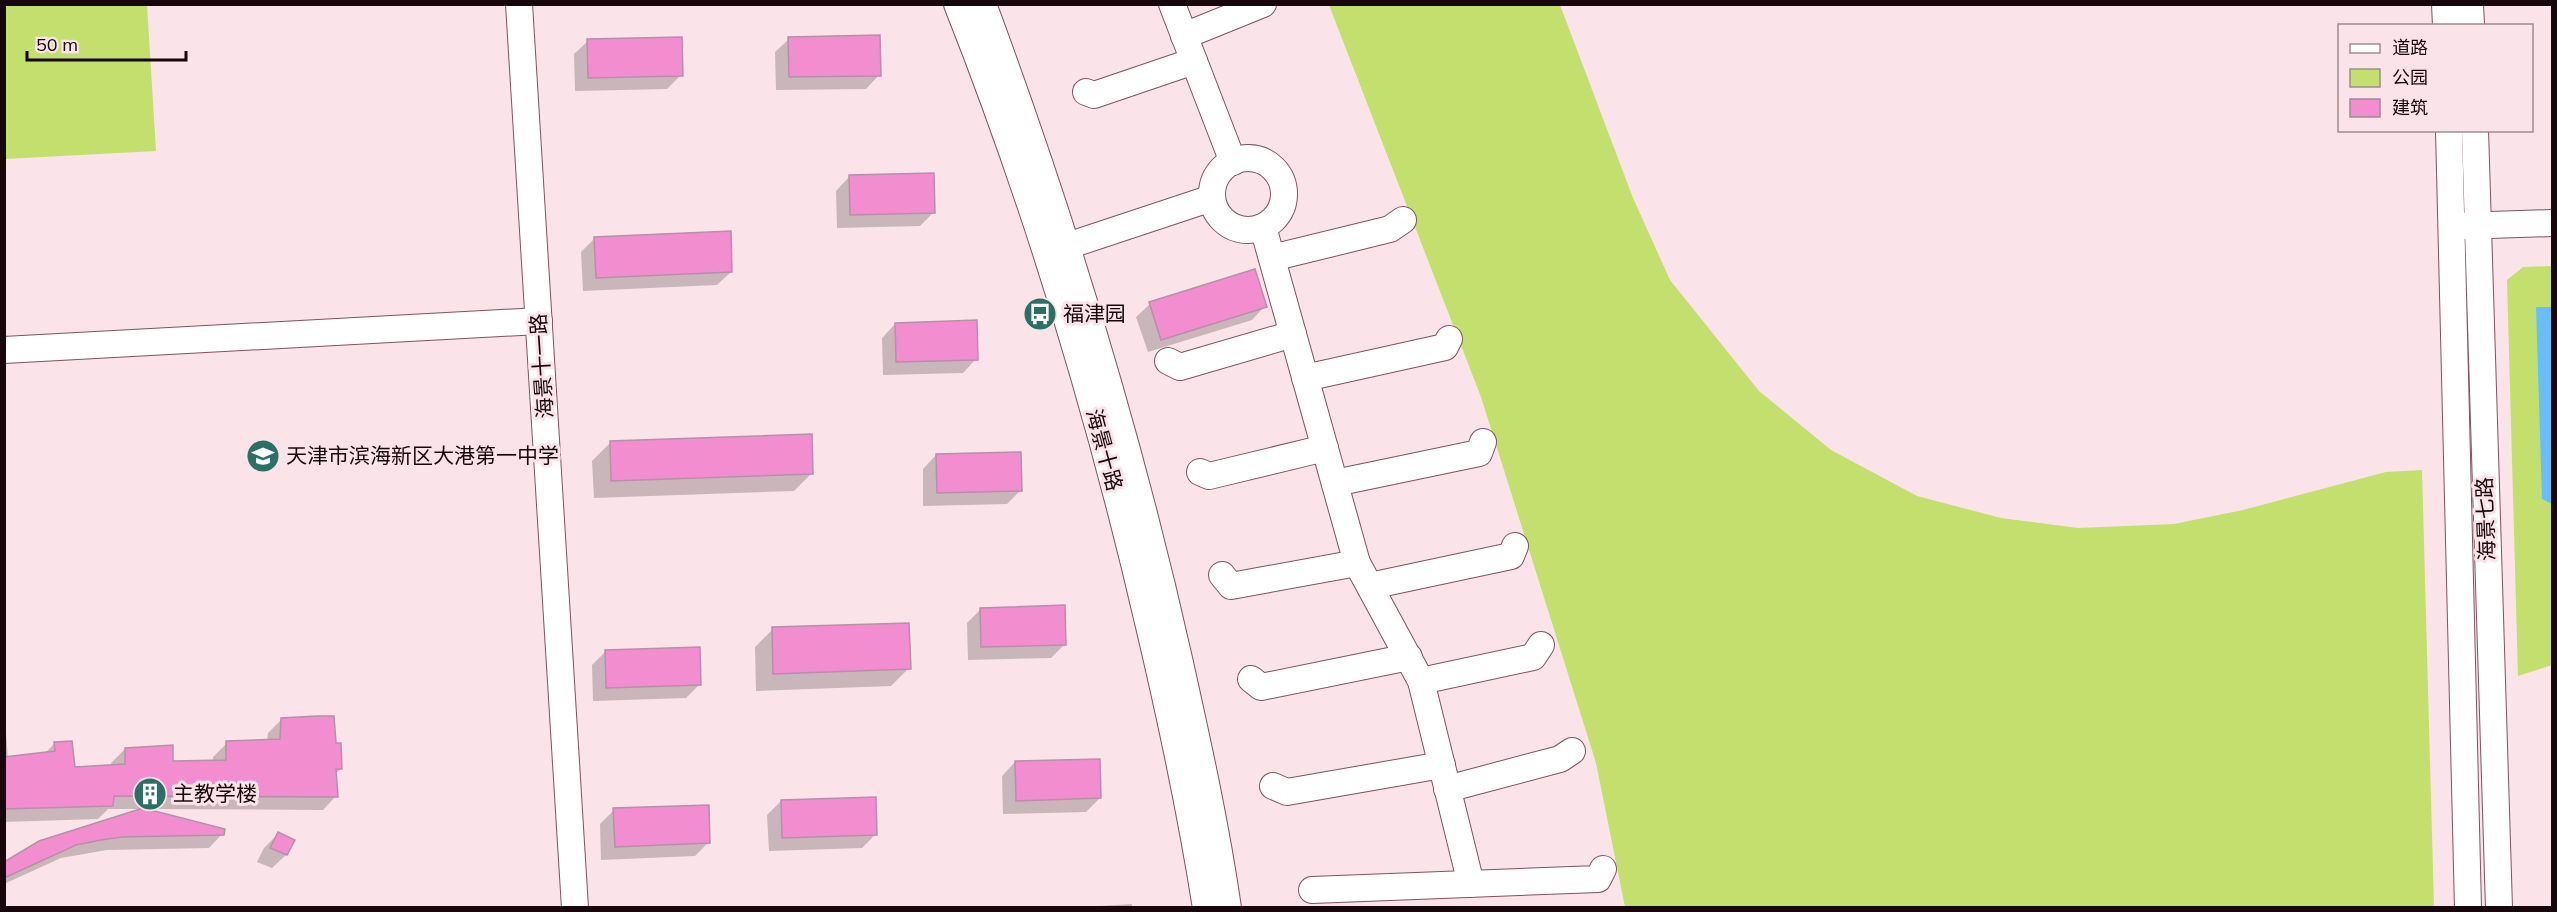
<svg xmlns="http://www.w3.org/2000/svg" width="2557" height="912" font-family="Mulish,'Noto Sans SC',sans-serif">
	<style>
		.green { fill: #c3df6e }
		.water { fill: #69bef8 }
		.shadow { fill: #0003 }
		.building { fill: #f28dd0; stroke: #b98ea9; stroke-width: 1.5 }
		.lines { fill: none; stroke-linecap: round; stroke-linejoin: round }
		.minor-casing { stroke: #7f525f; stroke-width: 28 }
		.minor { stroke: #fff; stroke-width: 26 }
		.labels { text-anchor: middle; stroke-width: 6; stroke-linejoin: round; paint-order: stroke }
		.poi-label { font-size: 21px; fill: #17070c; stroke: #fae4e9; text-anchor: start }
		.street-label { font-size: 21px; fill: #17070c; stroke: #fae4e9 }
	</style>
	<rect width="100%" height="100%" fill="#fae4e9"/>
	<g class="green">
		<polygon points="5,4 147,5 156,151 5,159"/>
		<polygon points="1329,5 1560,5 1633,198 1670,280 1759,391 1831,450 1917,496 2001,518 2078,528 2174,524 2243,510 2386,472 2422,470 2434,907 1625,907 1596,763 1481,397"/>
		<polygon points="2552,266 2552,665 2518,676 2507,280 2523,267"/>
	</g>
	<polygon class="water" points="2536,307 2552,307 2552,504 2542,499"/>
	<g class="shadow">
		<polygon points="789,39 879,75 866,89 776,90 775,52"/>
		<polygon points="588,41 681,75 667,89 575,91 574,54"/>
		<polygon points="849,177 934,212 920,226 837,228 836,191"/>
		<polygon points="595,238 731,272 717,285 583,291 581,252"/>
		<polygon points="1150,304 1265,306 1252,320 1148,352 1136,317"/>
		<polygon points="895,324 976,359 963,373 883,375 882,338"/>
		<polygon points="610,443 812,473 794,491 594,498 592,461"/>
		<polygon points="936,455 1020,491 1007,504 923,506 923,469"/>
		<polygon points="981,609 1065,644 1051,658 968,660 967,623"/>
		<polygon points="773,629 909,668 891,686 756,691 755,647"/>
		<polygon points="606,651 700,684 686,698 593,701 592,665"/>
		<polygon points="281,720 334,744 341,769 335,774 336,796 323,810 149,809 222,834 209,848 107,850 61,858 4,884 4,864 140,809 108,809 98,819 4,822 4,733 6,733 8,759 44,754 55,743 73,769 111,766 111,763 125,749 172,762 213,761 213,757 227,743 267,741 268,733"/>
		<polygon points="1015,762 1100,798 1086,812 1003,814 1002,776"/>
		<polygon points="781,801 876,834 862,848 769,851 767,815"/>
		<polygon points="614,810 708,843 695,856 601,860 600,824"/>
		<polygon points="278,834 286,855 272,868 257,862 264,848"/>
		<polygon points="1132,904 1132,908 1067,908"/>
	</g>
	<g class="building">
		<polygon points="880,35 881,76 789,77 788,37"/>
		<polygon points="682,37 683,76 588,78 587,39"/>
		<polygon points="934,173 935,213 850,215 849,175"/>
		<polygon points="731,231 732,272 596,278 594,237"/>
		<polygon points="1255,269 1267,307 1161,340 1149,302"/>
		<polygon points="977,320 978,360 896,362 895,323"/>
		<polygon points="812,434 813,474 611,481 610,441"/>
		<polygon points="1021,452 1022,491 937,493 936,454"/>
		<polygon points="1065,605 1066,645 981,647 980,608"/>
		<polygon points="909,623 911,669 773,674 772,627"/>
		<polygon points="700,647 701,685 606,688 605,650"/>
		<polygon points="317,716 334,716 336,743 341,743 342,769 336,769 338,797 114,796 113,806 4,809 4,757 55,751 54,742 72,741 75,767 125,764 125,748 173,745 173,761 226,760 226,741 280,739 281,718"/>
		<polygon points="1100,759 1101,798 1016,801 1015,761"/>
		<polygon points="876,797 877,835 782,838 781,800"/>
		<polygon points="709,805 710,843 615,847 613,808"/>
		<polygon points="143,808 225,829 224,835 122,837 101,840 76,845 4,878 4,862 39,841"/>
		<polygon points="278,832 295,840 287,855 270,848"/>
	</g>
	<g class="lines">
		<g class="minor-casing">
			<g id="minor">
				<polyline points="519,4 575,908"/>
				<path d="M 957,4 C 1037,206 1100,415 1149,626 C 1171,719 1191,813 1206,908"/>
				<path d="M 983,4 C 1063,220 1130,439 1180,663 C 1198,744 1216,825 1228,908"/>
				<polyline points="1172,4 1233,162"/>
				<polyline points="2445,4 2446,26"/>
				<polyline points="2470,4 2471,26"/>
				<polyline points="1184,36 1263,4"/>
				<polyline points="1086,92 1094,95 1194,61"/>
				<polyline points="2449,130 2468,908"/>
				<polyline points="2475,130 2499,908"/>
				<circle cx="1248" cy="194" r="36"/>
				<polyline points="2460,226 2552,223"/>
				<polyline points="1263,227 1357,563 1421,681 1471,884"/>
				<polyline points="1052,251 1212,198"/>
				<polyline points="1272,258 1390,229 1403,220"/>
				<polyline points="4,350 539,321"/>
				<polyline points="1168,361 1180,367 1293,334"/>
				<polyline points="1305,378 1445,347 1449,339"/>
				<polyline points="1200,472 1209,476 1325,448"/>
				<polyline points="1335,483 1479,453 1483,442"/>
				<polyline points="1222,575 1231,586 1357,563"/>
				<polyline points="1370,586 1511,556 1515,546"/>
				<polyline points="1251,679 1261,687 1409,657"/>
				<polyline points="1421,681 1533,657 1541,645"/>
				<polyline points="1273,786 1287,792 1442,765"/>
				<polyline points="1447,789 1560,759 1572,751"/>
				<polyline points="1312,890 1598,879 1603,869"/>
			</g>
		</g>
		<use href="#minor" class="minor"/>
	</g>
	<defs>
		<g id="bus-disc" transform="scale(1.725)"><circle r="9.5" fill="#2a7064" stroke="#fae4e9"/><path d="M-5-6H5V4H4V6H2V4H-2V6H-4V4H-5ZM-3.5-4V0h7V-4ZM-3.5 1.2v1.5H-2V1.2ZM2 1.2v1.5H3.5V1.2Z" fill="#fff"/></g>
		<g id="school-disc" transform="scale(1.725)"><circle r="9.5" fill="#2a7064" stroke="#fae4e9"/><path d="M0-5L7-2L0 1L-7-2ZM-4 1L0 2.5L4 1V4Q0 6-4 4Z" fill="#fff"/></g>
		<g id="building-disc" transform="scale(1.725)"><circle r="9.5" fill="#2a7064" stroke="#fae4e9"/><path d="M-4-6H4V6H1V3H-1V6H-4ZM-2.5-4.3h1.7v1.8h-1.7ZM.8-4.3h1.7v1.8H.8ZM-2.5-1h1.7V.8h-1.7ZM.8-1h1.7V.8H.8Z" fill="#fff"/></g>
	</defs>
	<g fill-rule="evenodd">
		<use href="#bus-disc" x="1040" y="314"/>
		<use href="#school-disc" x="263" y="456"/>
		<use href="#building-disc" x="150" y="794"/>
	</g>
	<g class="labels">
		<g class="poi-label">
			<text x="1063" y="321">福津园</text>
			<text x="286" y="463">天津市滨海新区大港第一中学</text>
			<text x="173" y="801">主教学楼</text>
		</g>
		<g class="street-label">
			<text transform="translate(542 366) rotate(-94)" y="7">海景十一路</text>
			<text transform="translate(1104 450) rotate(75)" y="7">海景十路</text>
			<text transform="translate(2486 519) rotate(-92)" y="7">海景七路</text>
		</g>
	</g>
	<rect width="2557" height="912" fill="none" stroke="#17070c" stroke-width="12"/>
	<rect x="2338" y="24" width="195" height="108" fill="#fae4e9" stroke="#9f8c91" stroke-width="1.5"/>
	<rect x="2350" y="44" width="30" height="9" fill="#ffffff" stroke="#9f8c91" stroke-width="1.5"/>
	<text x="2392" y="54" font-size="18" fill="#17070c">道路</text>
	<rect x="2350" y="69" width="30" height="18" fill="#c3df6e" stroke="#9f8c91" stroke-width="1.5"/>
	<text x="2392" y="84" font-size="18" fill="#17070c">公园</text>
	<rect x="2350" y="99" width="30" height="18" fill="#f28dd0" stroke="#9f8c91" stroke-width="1.5"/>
	<text x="2392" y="114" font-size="18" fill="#17070c">建筑</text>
	<path d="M27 51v9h159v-9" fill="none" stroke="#17070c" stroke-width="3"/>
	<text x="36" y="51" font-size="18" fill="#17070c" stroke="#fae4e9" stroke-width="4.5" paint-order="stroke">50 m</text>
</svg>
